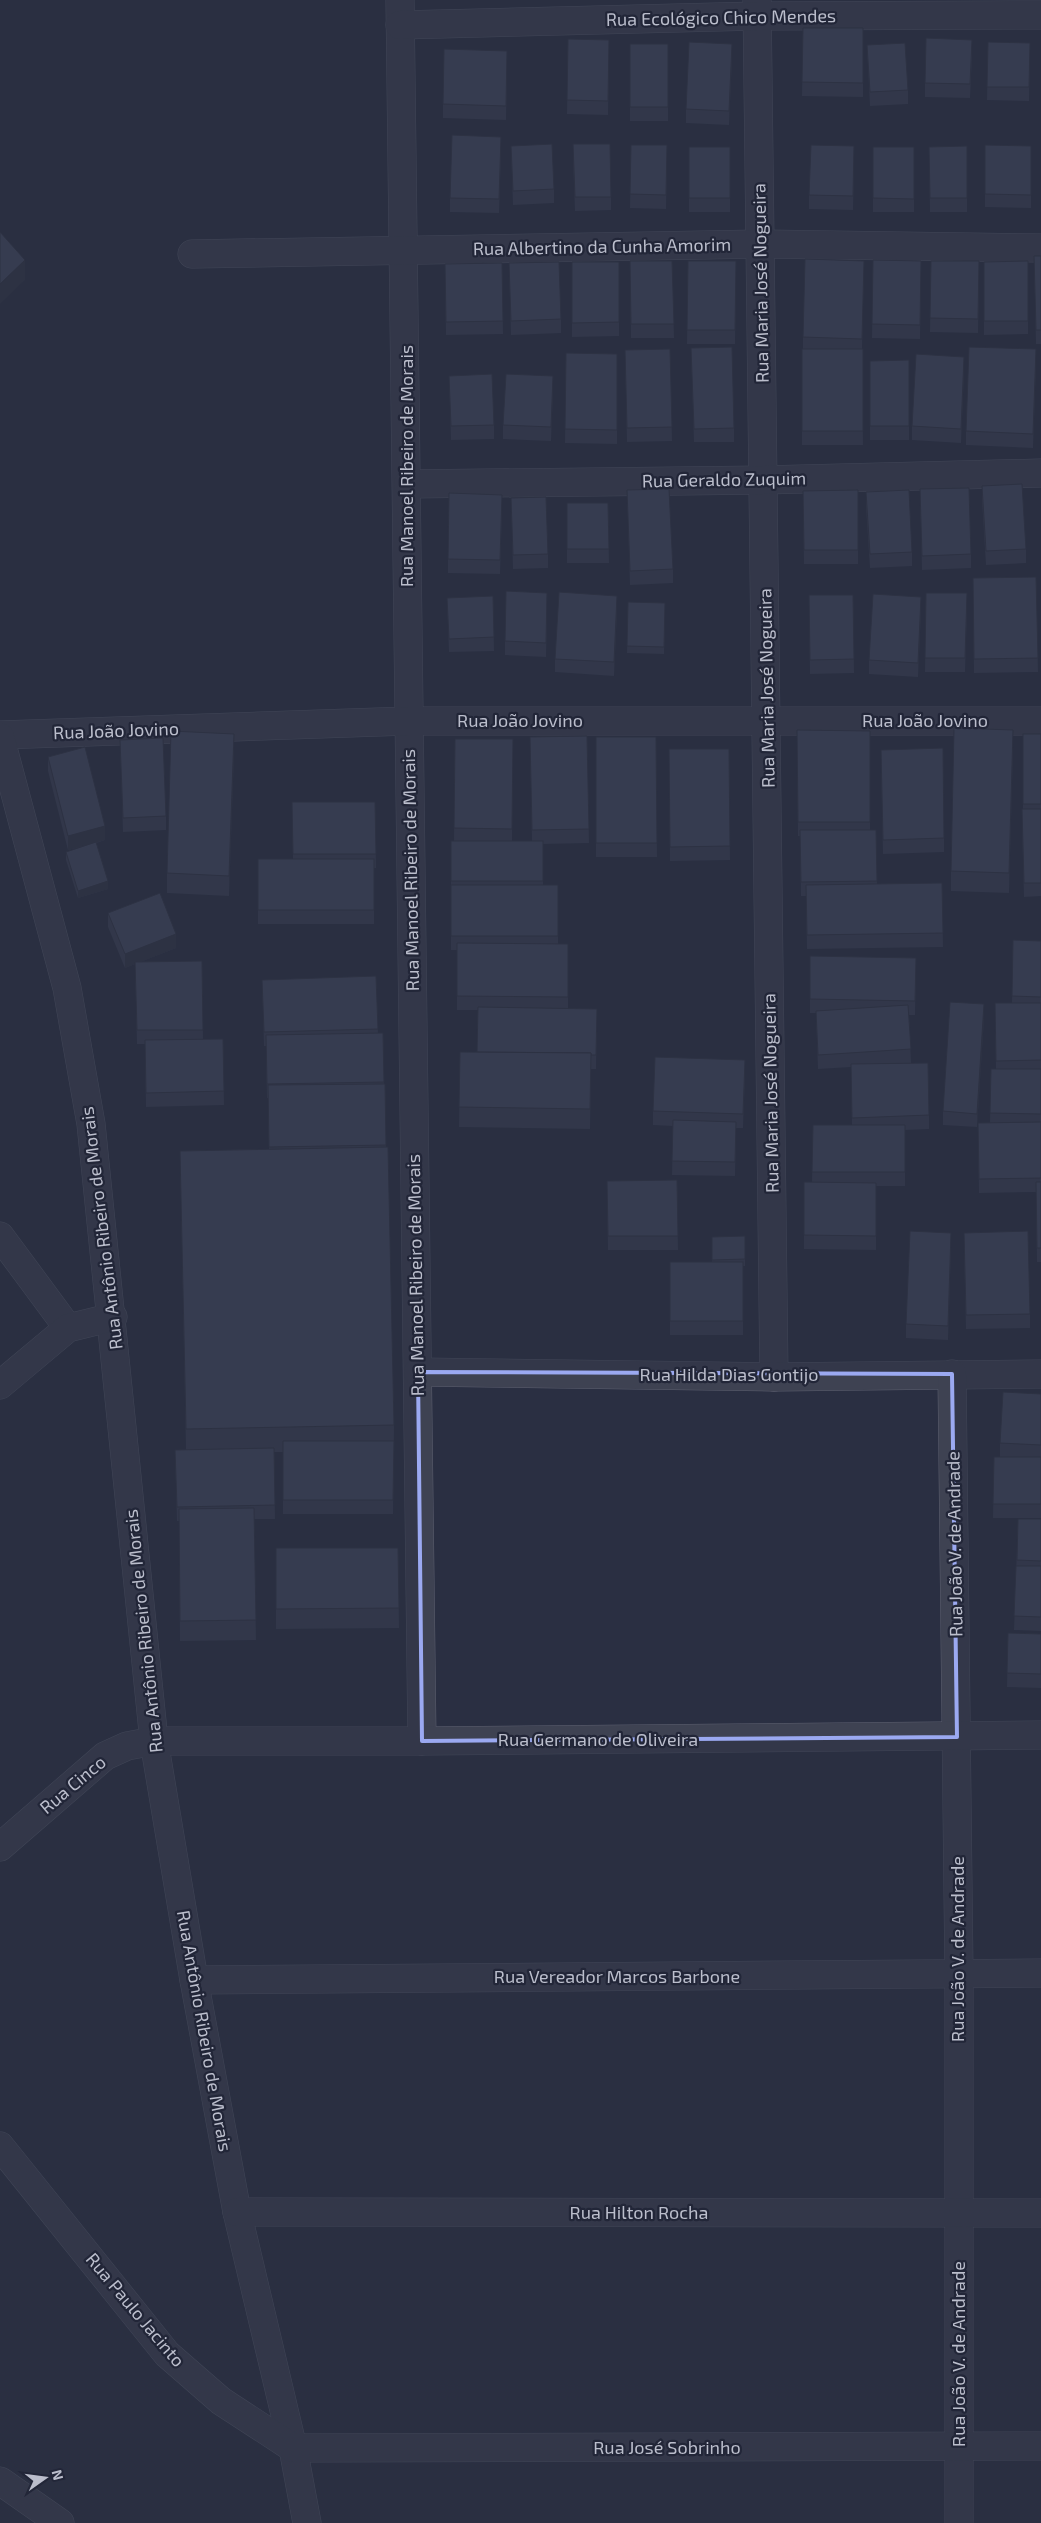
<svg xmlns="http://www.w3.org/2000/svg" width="1041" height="2523" font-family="'Exo 2',sans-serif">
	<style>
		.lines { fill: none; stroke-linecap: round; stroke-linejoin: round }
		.minor-casing { stroke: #5c5f6f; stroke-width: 29 }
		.minor { stroke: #3e4252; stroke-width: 28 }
		.wall { fill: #3c4154 }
		.shaded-wall { fill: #313545 }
		.building { fill: #464c62; stroke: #313545 }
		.marked { fill: none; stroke: #9ba9f1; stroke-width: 4; stroke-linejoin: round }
		.labels { text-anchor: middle; stroke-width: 4.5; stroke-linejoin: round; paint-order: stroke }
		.street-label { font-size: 18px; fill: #bbbecc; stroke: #222638 }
	</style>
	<rect width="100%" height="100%" fill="#2a2f42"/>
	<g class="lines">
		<g class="minor-casing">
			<g id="minor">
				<polyline points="400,0 422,1741"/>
				<polyline points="757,0 774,1377"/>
				<polyline points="400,25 757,16 1041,15"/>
				<polyline points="192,254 760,244 1041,248"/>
				<polyline points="408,484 764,480 1041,473"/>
				<polyline points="0,735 408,721 1041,721"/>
				<polyline points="0,737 67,988 91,1124 154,1741 194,1980 237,2212 293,2448 307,2523"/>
				<polyline points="0,1236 68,1328"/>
				<polyline points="418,1372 774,1377 1041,1374"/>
				<polyline points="952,1374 959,1974 959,2523"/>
				<polyline points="0,1385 68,1328 113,1317"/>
				<polyline points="0,1847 105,1756 127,1746 154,1741 422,1741 1041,1735"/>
				<polyline points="194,1980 1041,1973"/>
				<polyline points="0,2146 167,2354 221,2401 293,2448 1041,2446"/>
				<polyline points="237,2212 1041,2213"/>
				<polyline points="0,2481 60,2523"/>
			</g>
		</g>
		<use href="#minor" class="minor"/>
	</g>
	<g class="wall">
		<polygon points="803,28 863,28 863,97 802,96"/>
		<polygon points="568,39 609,40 608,115 567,114"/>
		<polygon points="988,42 1030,43 1029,101 987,100"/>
		<rect x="630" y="44" width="38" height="77"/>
		<polygon points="867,45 908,90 908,104 870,106"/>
		<polygon points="507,51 506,120 443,118 443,104"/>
		<polygon points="972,54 970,98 925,97 925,83"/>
		<polygon points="732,58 729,125 686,123 686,109"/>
		<polygon points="631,145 667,145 666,209 630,208"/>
		<polygon points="985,145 1031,146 1031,208 985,207"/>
		<polygon points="511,146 554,189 554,203 513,205"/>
		<polygon points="967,146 967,212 930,212 929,147"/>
		<rect x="689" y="147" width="41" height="65"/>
		<rect x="873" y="147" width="41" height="65"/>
		<polygon points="501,151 499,213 450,212 450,198"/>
		<polygon points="573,158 611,197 611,210 575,211"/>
		<polygon points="854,160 853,210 809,209 809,195"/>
		<polygon points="1034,256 1041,256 1041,344 1036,344"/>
		<polygon points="873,260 921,261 920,339 872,338"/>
		<polygon points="630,261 672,261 674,338 631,338"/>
		<polygon points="688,261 736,261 735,344 687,344"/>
		<polygon points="864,261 862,349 863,445 802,445 802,349 803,349 803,337"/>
		<polygon points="931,261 979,261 978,333 930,332"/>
		<polygon points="1028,261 1028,334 984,335 984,262"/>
		<polygon points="572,262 619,262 619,336 572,337"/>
		<polygon points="502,263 503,334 446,335 445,264"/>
		<polygon points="509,263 561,319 561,333 511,335"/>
		<polygon points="691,348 734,428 734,442 694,442"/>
		<polygon points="670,349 672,441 627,442 625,350"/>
		<polygon points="566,353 617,354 617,444 565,443"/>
		<polygon points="909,360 909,440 870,440 870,361"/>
		<polygon points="1036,363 1033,448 966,445 966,431"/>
		<polygon points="964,371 961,443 912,440 912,426"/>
		<polygon points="449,376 494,425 494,439 451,440"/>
		<polygon points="553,390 551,441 503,439 503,425"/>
		<polygon points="982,486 1026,549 1026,563 986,565 982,500"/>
		<polygon points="920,489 971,554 971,568 922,570"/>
		<polygon points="627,490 673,569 673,583 630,585"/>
		<polygon points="858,490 858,564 804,564 803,491"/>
		<polygon points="866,492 912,552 912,566 870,568 866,506"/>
		<polygon points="511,498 548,554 548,568 513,569"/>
		<polygon points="567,503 608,503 609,563 567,563"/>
		<polygon points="502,509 500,574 448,573 448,559"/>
		<polygon points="1036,577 1038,672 974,673 973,578"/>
		<polygon points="926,593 967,607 965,672 925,672"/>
		<polygon points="809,595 853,595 854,673 810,674"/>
		<polygon points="493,596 494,651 449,652 447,598"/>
		<polygon points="628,602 665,603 664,654 627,653"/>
		<polygon points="547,607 546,657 505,655 505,641"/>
		<polygon points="617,610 614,676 555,672 555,659"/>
		<polygon points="921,611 918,677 869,674 869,660"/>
		<polygon points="797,730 870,731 870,830 876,830 877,884 942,883 943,947 807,949 806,896 801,896 800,836 798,836"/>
		<polygon points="1023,734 1041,734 1041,896 1024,897 1022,823 1022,809 1023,809"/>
		<polygon points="587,736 589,843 543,844 543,885 558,885 558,944 568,944 568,1009 597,1009 596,1069 591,1069 590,1129 459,1127 460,1052 477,1052 478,1010 457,1010 457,950 451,950 451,841 454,841 455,739 513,739 512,841 532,841 530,737"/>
		<polygon points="596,737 656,737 657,857 596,857"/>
		<polygon points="120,740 166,816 166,830 123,832"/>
		<polygon points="669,749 729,749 730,860 670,861"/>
		<polygon points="1013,749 1009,893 951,891 951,871"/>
		<polygon points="234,754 229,896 167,893 167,873"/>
		<polygon points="48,757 105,840 96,843 108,889 78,898 66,860 66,852 89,845 68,850 48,771"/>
		<polygon points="881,763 944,838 944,852 883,854"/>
		<polygon points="292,802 375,802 376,868 374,868 374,924 258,924 258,859 293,859"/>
		<polygon points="108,913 176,948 140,962 202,961 203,1039 223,1039 224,1105 146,1107 145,1044 137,1044 135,964 125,968 108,927"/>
		<polygon points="1013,940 1041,941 1041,1262 1037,1262 1036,1192 979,1193 978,1123 990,1123 991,1069 996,1069 995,1003 1012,1003"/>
		<polygon points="810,956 916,958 915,1015 909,1015 911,1063 929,1115 929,1129 905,1130 905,1186 876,1186 876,1250 804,1249 804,1182 812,1182 813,1125 852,1125 851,1067 818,1069 816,1013 810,1013"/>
		<polygon points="376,976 378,1033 383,1033 384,1084 385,1084 386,1147 394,1425 393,1514 283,1514 283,1452 274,1452 275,1519 254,1519 256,1640 180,1641 179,1521 177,1521 175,1450 186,1450 180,1151 269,1149 268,1098 267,1098 266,1046 264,1046 262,980"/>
		<polygon points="984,1018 977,1127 943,1125 943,1111"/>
		<polygon points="745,1074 743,1128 736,1128 735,1176 672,1175 673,1126 653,1125 653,1111"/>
		<polygon points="677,1180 678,1250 608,1250 607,1181"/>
		<polygon points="745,1236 745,1266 743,1266 743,1335 670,1335 670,1262 712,1262 712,1237"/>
		<polygon points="951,1247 948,1340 906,1338 906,1324"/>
		<polygon points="964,1247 1030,1314 1030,1328 966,1329"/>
		<polygon points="1041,1394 1041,1518 993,1518 994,1457 1000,1457 1000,1443"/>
		<polygon points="1018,1519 1041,1519 1041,1631 1014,1630"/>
		<polygon points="276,1548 398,1548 399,1628 276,1629"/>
		<polygon points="1008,1633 1041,1634 1041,1688 1007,1687"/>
	</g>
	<g class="shaded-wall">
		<polygon points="732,44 732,58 729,125 729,111"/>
		<polygon points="25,260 25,280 0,304 0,284"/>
		<polygon points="1036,349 1036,363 1033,448 1033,434"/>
		<polygon points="964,357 964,371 961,443 961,429"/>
		<polygon points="553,376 553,390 551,441 551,427"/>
		<polygon points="617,596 617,610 614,676 614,662"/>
		<polygon points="921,597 921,611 918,677 918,663"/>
		<polygon points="1013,730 1013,749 1009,893 1009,873"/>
		<polygon points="234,734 234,754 229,896 229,876"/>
		<polygon points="105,826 105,840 68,850 68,836"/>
		<polygon points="108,881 108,889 78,898 78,891"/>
		<polygon points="176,934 176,948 125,968 125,954"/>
		<polygon points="984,1004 984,1018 977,1127 977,1114"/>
		<polygon points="745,1060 745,1074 743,1128 743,1114"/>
		<polygon points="951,1233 951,1247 948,1340 948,1326"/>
	</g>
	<g class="building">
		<polygon points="803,28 863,28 863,83 802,82"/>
		<polygon points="926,38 972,40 970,84 925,83"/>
		<polygon points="568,39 609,40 608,101 567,100"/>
		<polygon points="689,42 732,44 729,111 686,109"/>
		<polygon points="988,42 1030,43 1029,87 987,87"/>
		<polygon points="905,43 908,90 870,92 867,45"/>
		<rect x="630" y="44" width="38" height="63"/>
		<polygon points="444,49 507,51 506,106 443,104"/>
		<polygon points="452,135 501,137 499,199 450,198"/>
		<polygon points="552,144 554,189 513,191 511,146"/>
		<polygon points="573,144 610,144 611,197 575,197"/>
		<polygon points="631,145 667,145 666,195 630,194"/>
		<polygon points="811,145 854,146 853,196 809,195"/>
		<polygon points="985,145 1031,146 1031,195 985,194"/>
		<polygon points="967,146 967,198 930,198 929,147"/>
		<rect x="689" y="147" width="41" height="51"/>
		<polygon points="873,147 914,147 914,199 873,198"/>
		<polygon points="0,232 25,260 0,284"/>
		<polygon points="1034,256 1041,256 1041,330 1036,330"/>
		<polygon points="805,259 864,261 862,339 803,337"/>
		<polygon points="873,260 921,261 920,325 872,324"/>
		<polygon points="630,261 672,261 674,324 631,324"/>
		<polygon points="688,261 736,261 735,330 687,330"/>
		<polygon points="931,261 979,261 978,319 930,318"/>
		<polygon points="1028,261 1028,321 984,321 984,262"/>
		<polygon points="559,262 561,319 511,321 509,263"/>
		<polygon points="572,262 619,262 619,322 572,323"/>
		<polygon points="502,263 503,321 446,322 445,264"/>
		<polygon points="732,347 734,428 694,429 691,348"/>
		<polygon points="969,347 1036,349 1033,434 966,431"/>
		<polygon points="670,349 672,427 627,428 625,350"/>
		<rect x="802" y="349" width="61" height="82"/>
		<polygon points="566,353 617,354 617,430 565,429"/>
		<polygon points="916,354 964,357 961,429 912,426"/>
		<polygon points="909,360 909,426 870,426 870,361"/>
		<polygon points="492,374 494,425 451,426 449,376"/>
		<polygon points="506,374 553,376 551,427 503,425"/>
		<polygon points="1022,484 1026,549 986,551 982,486"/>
		<polygon points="969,488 971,554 922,556 920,489"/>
		<polygon points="669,489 673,569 630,571 627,490"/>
		<polygon points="858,490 858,550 804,550 803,491"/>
		<polygon points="909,490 912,552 870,554 866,492"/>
		<polygon points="449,493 502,495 500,560 448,559"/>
		<polygon points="546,497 548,554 513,555 511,498"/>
		<polygon points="567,503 608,503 609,549 567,549"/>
		<polygon points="1036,577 1038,658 974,659 973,578"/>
		<polygon points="506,591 547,593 546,643 505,641"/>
		<polygon points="559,592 617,596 614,662 555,659"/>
		<polygon points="926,593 967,593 965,658 925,658"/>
		<polygon points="873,594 921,597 918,663 869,660"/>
		<polygon points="809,595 853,595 854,659 810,660"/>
		<polygon points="493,596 494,637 449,639 447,598"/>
		<polygon points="628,602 665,603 664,647 627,646"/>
		<polygon points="954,728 1013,730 1009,873 951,871"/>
		<polygon points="797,730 870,731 870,822 798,822"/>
		<polygon points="171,731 234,734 229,876 167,873"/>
		<rect x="1023" y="734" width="18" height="70"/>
		<polygon points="587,736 589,829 532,830 530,737"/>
		<polygon points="596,737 656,737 657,843 596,843"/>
		<polygon points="163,738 166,816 123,818 120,740"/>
		<polygon points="455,739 513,739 512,829 454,828"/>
		<polygon points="85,747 105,826 68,836 48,757"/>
		<polygon points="943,748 944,838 883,840 881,750"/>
		<polygon points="669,749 729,749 730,846 670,847"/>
		<polygon points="292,802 375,802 376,854 293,854"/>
		<polygon points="1022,809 1041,809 1041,883 1024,883"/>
		<polygon points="800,830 876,830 877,881 801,882"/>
		<rect x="451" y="841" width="92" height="40"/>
		<polygon points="96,842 108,881 78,891 66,852"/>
		<rect x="258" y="859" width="116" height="51"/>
		<polygon points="942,883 943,933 807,935 806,885"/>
		<rect x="451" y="885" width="107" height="51"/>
		<polygon points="160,893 176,934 125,954 108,913"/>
		<polygon points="1013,940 1041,941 1041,997 1012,996"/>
		<polygon points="457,943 568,944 568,997 457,996"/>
		<polygon points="810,956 916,958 915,1001 810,999"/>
		<polygon points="202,961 203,1030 137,1030 135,962"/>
		<polygon points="376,976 378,1029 264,1032 262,980"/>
		<polygon points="950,1002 984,1004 977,1114 943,1111"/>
		<polygon points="995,1003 1041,1003 1041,1060 996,1061"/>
		<polygon points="908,1005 911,1049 818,1055 816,1011"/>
		<polygon points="478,1007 597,1009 596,1055 591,1055 591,1053 477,1052"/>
		<polygon points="383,1033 384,1082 267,1084 266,1035"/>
		<polygon points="223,1039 224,1091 146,1093 145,1040"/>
		<polygon points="460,1052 591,1053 590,1109 459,1107"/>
		<polygon points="655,1057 745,1060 743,1114 653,1111"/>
		<polygon points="928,1063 929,1115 852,1118 851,1064"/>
		<polygon points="991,1069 1041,1069 1041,1114 990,1113"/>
		<polygon points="385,1084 386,1145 269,1147 268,1085"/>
		<polygon points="673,1120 736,1122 735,1162 672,1161"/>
		<polygon points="1041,1122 1041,1178 979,1179 978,1123"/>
		<polygon points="813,1125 905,1125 905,1172 812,1172"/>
		<polygon points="388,1147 394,1425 186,1429 180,1151"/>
		<polygon points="677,1180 678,1236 608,1236 607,1181"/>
		<polygon points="804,1182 876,1183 876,1236 804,1235"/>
		<polygon points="1036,1182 1041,1182 1041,1248 1037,1248"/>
		<polygon points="910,1231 951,1233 948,1326 906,1324"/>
		<polygon points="1028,1231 1030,1314 966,1315 964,1233"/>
		<polygon points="745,1236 745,1259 712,1260 712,1237"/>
		<rect x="670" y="1262" width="73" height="59"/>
		<polygon points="1003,1392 1041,1394 1041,1445 1000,1443"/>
		<polygon points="283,1441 394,1441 393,1500 283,1500"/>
		<polygon points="274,1448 275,1505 177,1507 175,1450"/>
		<polygon points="994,1457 1041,1457 1041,1504 993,1504"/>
		<polygon points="254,1508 256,1620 180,1621 179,1509"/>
		<polygon points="1018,1519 1041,1519 1041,1561 1017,1560"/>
		<polygon points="276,1548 398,1548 399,1608 276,1609"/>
		<polygon points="1016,1566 1041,1566 1041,1617 1014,1616"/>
		<polygon points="1008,1633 1041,1634 1041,1674 1007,1673"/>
	</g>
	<path d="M0 0H1041V2523H0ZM 418,1372 L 952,1374 L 957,1737 L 422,1741 Z" fill="#2a2f42" fill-opacity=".55" fill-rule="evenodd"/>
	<path class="marked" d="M 418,1372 L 952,1374 L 957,1737 L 422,1741 Z"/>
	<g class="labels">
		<g class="street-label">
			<text transform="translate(721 18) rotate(-1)" y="6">Rua Ecológico Chico Mendes</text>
			<text transform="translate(602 247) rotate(-1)" y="6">Rua Albertino da Cunha Amorim</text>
			<text transform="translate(761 283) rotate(-91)" y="6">Rua Maria José Nogueira</text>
			<text transform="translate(407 466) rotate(-90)" y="6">Rua Manoel Ribeiro de Morais</text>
			<text transform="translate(724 480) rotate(-1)" y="6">Rua Geraldo Zuquim</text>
			<text transform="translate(767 688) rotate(-91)" y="6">Rua Maria José Nogueira</text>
			<text x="520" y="727">Rua João Jovino</text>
			<text x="925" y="727">Rua João Jovino</text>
			<text transform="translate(116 731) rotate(-2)" y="6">Rua João Jovino</text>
			<text transform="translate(411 870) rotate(-91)" y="6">Rua Manoel Ribeiro de Morais</text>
			<text transform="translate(771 1093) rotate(-91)" y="6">Rua Maria José Nogueira</text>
			<text transform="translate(102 1228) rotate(-97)" y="6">Rua Antônio Ribeiro de Morais</text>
			<text transform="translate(416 1275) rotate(-91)" y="6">Rua Manoel Ribeiro de Morais</text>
			<text x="729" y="1381">Rua Hilda Dias Gontijo</text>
			<text transform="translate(955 1544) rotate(-91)" y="6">Rua João V. de Andrade</text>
			<text transform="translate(144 1631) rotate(-96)" y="6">Rua Antônio Ribeiro de Morais</text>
			<text x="598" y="1746">Rua Germano de Oliveira</text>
			<text transform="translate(73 1785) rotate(-40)" y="6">Rua Cinco</text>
			<text transform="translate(958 1949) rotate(-90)" y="6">Rua João V. de Andrade</text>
			<text x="617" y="1983">Rua Vereador Marcos Barbone</text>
			<text transform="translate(204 2031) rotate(80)" y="6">Rua Antônio Ribeiro de Morais</text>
			<text x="639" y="2219">Rua Hilton Rocha</text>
			<text transform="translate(135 2310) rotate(50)" y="6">Rua Paulo Jacinto</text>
			<text transform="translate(959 2354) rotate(-90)" y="6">Rua João V. de Andrade</text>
			<text x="667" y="2454">Rua José Sobrinho</text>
		</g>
	</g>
	<g transform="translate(45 2478) rotate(76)" stroke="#222638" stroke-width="4" paint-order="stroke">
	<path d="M0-4L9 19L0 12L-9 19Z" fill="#bbbecc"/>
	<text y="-8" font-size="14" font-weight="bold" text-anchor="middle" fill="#bbbecc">N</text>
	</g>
</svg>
